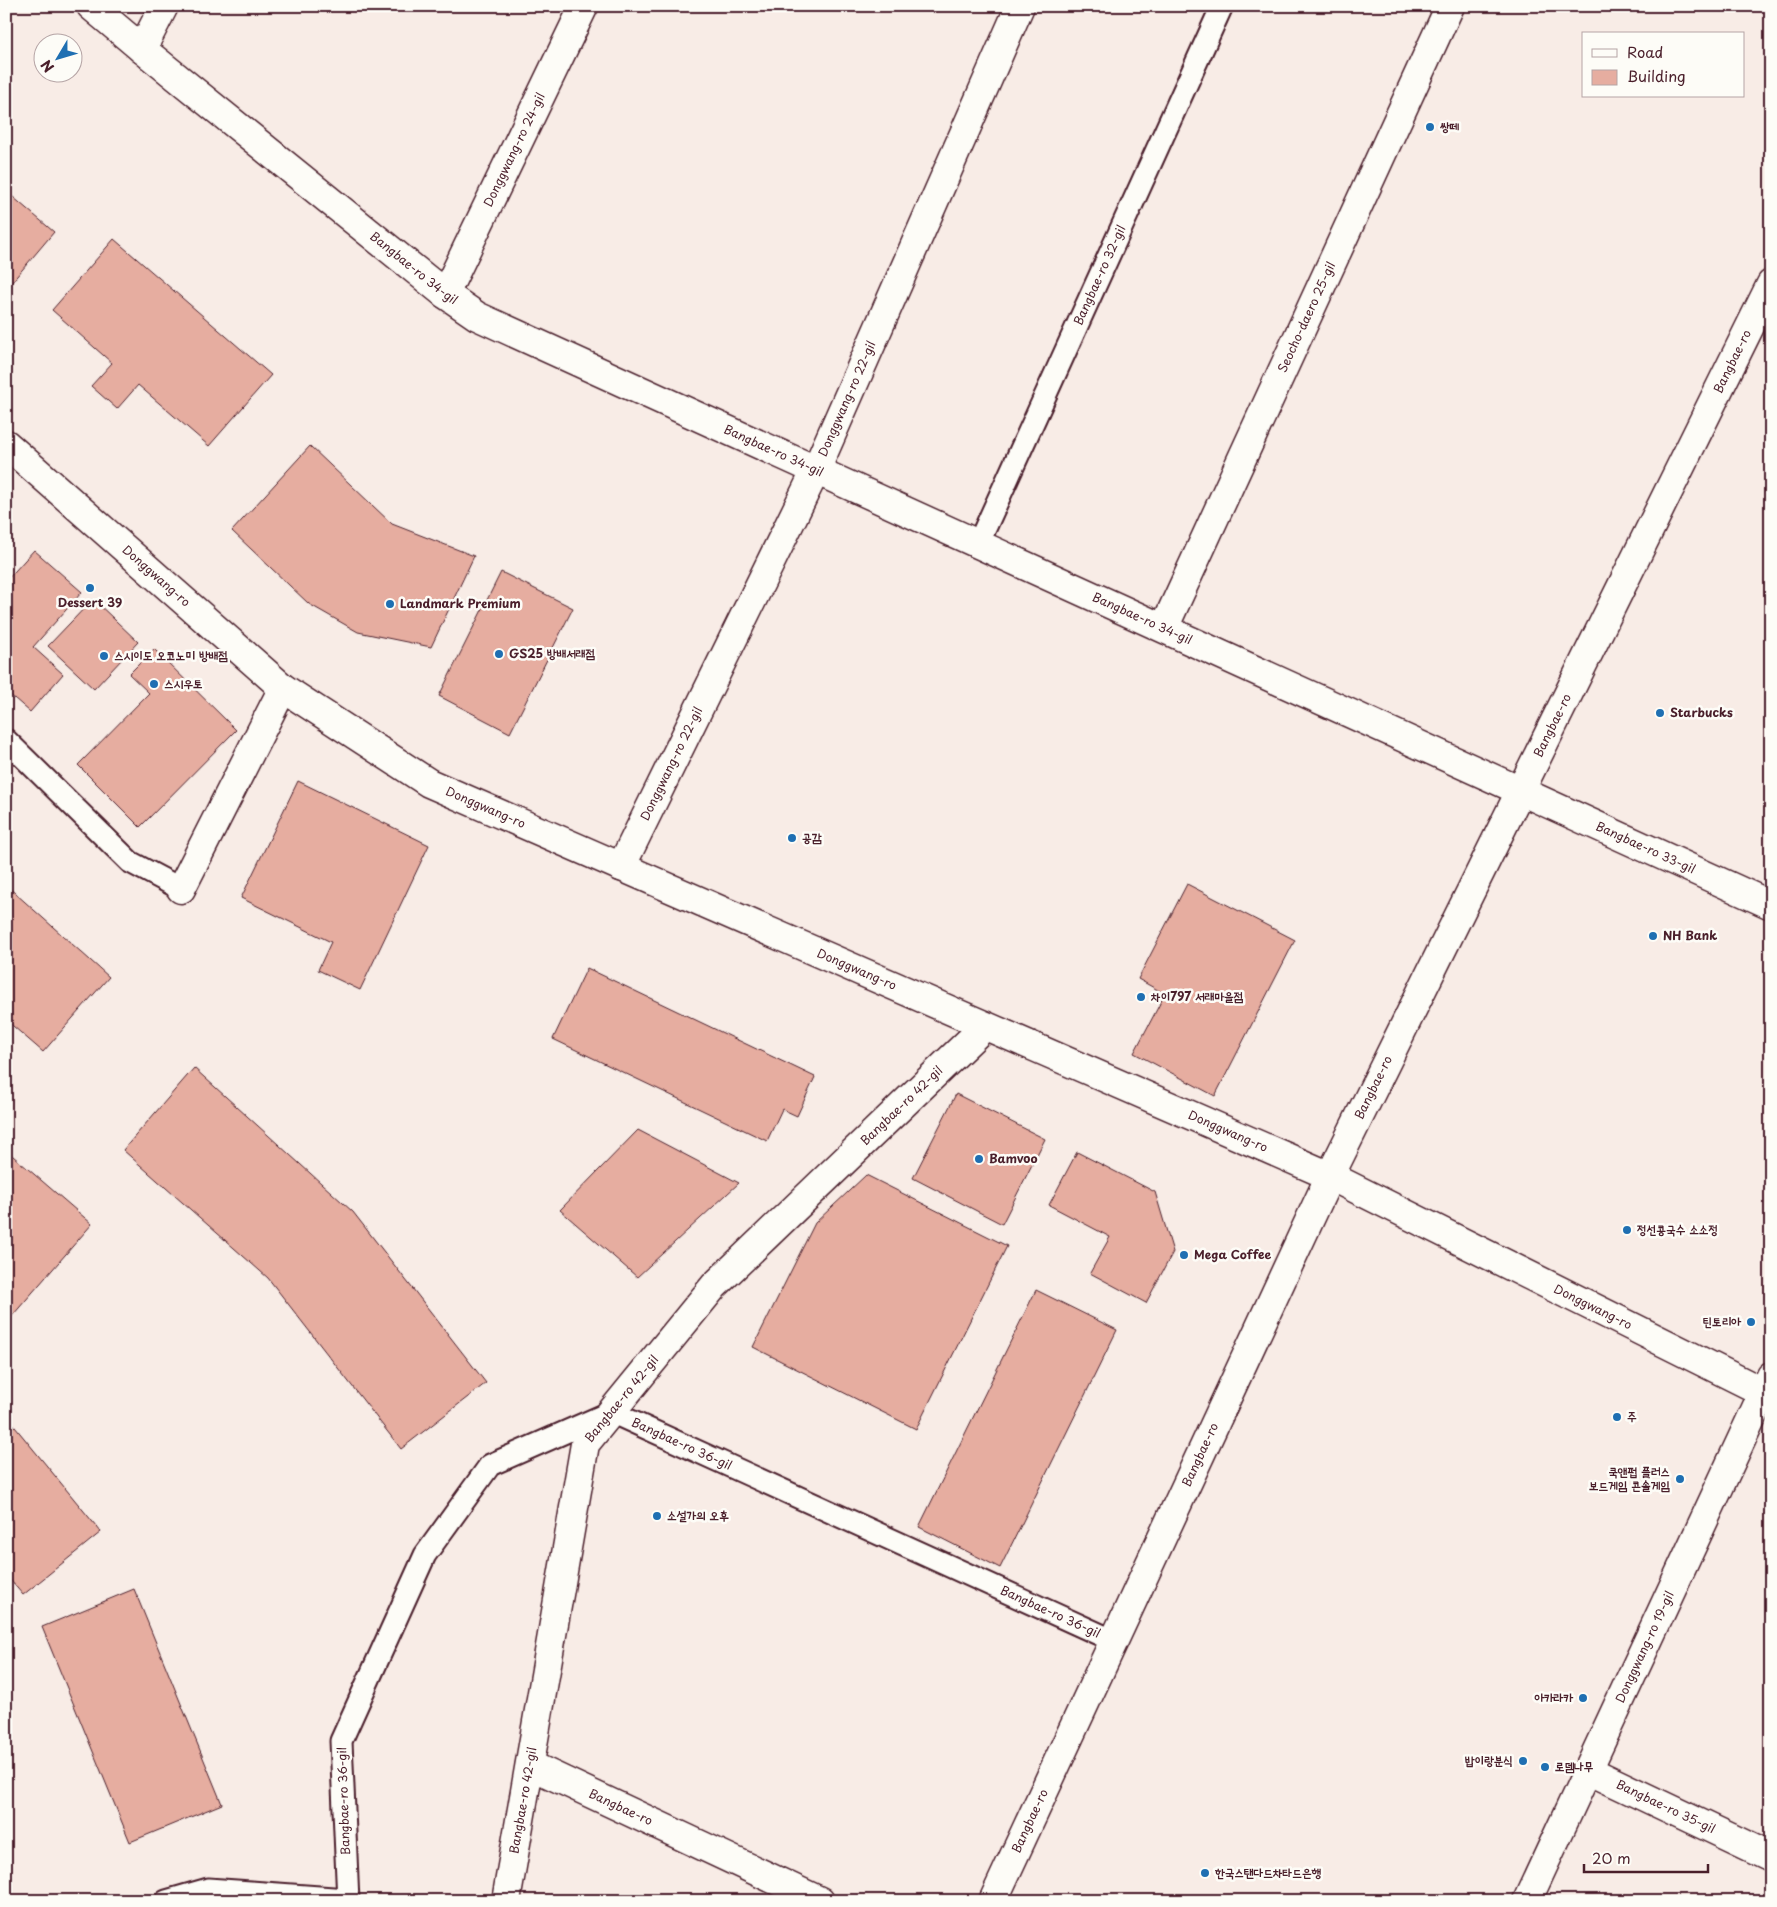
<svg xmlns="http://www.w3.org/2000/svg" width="1777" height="1907" font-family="'Playpen Sans','Poor Story',sans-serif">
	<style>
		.building { fill: #e6ada0; stroke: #4a1f2b }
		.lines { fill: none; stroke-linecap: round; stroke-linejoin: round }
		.lane-casing { stroke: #4a1f2b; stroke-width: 25 }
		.street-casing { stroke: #4a1f2b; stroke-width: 31 }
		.secondary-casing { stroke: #4a1f2b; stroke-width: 31 }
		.lane { stroke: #fdfcf7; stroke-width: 21 }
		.street { stroke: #fdfcf7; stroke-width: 28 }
		.secondary { stroke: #fdfcf7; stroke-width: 28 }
		.poi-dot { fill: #1f6fb2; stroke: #fdfcf7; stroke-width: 2 }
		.labels { text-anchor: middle; stroke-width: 5; stroke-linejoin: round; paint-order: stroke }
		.poi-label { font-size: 12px; font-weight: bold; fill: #4a1f2b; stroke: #fdfcf7; text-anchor: start }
		.street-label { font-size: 12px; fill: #4a1f2b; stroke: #fdfcf7 }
	</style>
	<rect width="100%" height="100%" fill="#f8ece6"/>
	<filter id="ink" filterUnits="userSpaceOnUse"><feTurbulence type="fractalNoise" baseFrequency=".02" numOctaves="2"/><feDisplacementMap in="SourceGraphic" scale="10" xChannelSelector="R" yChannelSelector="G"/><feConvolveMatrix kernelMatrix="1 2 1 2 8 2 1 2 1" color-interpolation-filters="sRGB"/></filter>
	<g filter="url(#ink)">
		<g class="building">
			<polygon points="6,191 54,232 6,289"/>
			<polygon points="114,239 271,375 209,446 138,385 117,409 91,386 112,363 52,310"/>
			<polygon points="310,446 392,524 474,556 431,647 358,632 309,604 232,531"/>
			<polygon points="34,550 82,592 33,647 63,674 30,712 6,691 6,581"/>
			<polygon points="501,572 573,608 510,733 439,696"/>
			<polygon points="93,599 138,642 94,689 48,646"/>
			<polygon points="154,649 236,730 140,827 78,765 149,693 129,674"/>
			<polygon points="298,781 429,845 360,990 318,970 331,942 241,898"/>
			<polygon points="1187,884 1295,940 1215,1096 1134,1053 1165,994 1138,979"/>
			<polygon points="6,885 109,977 43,1052 6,1020"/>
			<polygon points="587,968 815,1077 797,1116 782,1109 767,1141 553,1039"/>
			<polygon points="194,1068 353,1212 486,1383 401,1449 268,1278 123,1150"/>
			<polygon points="956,1094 1045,1139 1002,1224 913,1178"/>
			<polygon points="638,1130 739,1183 637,1277 560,1210"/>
			<polygon points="6,1150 92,1224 6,1323"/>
			<polygon points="1077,1152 1155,1192 1173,1252 1146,1303 1090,1273 1110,1237 1049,1205"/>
			<polygon points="866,1175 1007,1246 916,1429 753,1347 815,1223"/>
			<polygon points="1036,1290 1117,1330 1000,1568 919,1527"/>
			<polygon points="6,1416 101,1532 23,1595 6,1575"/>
			<polygon points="134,1589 222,1804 130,1842 42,1627"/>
		</g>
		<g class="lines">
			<g class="lane-casing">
				<g id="lane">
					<path id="s1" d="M 978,544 L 1222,6"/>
					<polyline points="6,740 130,862 181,889"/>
					<polyline points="166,1901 208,1889 347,1899"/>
					<path id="s2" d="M 348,1901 L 341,1741 L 425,1555 L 490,1465 L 611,1412 L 1114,1641"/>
				</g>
			</g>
			<g class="street-casing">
				<g id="street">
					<path id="s3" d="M 91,6 L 142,49 L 445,294 L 477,316 L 1771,905"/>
					<polyline points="142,49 164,6"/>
					<path id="s4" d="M 445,294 L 584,6"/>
					<path id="s5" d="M 1164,628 L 1450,6"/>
					<path id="s6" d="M 621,867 L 816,470 L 1020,6"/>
					<polyline points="181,889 283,688"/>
					<path id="s7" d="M 530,1765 L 820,1901"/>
					<path id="s8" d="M 1588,1770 L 1771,1857"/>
					<path id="s9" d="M 506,1901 L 585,1444 L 714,1286 L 985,1026"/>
					<path id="s10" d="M 1527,1901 L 1771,1376"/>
				</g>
			</g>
			<g class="secondary-casing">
				<g id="secondary">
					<path id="s11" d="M 6,444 L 283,688 L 429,783 L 1330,1176 L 1771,1396"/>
					<path id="s12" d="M 993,1901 L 1330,1176 L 1771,284"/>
				</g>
			</g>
			<use href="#lane" class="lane"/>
			<use href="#street" class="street"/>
			<use href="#secondary" class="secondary"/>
		</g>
	</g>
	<g class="poi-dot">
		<circle cx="1430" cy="127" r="5"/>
		<circle cx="90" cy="588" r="5"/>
		<circle cx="390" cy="604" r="5"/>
		<circle cx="499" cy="654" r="5"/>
		<circle cx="104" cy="656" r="5"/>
		<circle cx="154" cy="684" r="5"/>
		<circle cx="1660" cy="713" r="5"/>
		<circle cx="792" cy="838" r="5"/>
		<circle cx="1653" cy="936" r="5"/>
		<circle cx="1141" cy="997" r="5"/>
		<circle cx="979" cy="1159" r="5"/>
		<circle cx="1627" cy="1230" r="5"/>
		<circle cx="1184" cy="1255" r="5"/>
		<circle cx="1751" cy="1322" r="5"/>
		<circle cx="1617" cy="1417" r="5"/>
		<circle cx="1680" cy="1479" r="5"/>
		<circle cx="657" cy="1516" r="5"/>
		<circle cx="1583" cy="1698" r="5"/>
		<circle cx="1523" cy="1761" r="5"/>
		<circle cx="1545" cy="1767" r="5"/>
		<circle cx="1205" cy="1873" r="5"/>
	</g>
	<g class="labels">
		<g class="poi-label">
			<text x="1440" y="131">쌍떼</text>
			<text x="90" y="607" text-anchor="middle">Dessert 39</text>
			<text x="400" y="608">Landmark Premium</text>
			<text x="509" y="658">GS25 방배서래점</text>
			<text x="114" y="660">스시이도 오코노미 방배점</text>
			<text x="164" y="688">스시우토</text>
			<text x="1670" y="717">Starbucks</text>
			<text x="802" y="842">공감</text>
			<text x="1663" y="940">NH Bank</text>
			<text x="1151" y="1001">차이797 서래마을점</text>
			<text x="989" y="1163">Bamvoo</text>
			<text x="1637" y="1234">정선콩국수 소소정</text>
			<text x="1194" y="1259">Mega Coffee</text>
			<text x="1741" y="1326" text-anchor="end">틴토리아</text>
			<text x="1627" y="1421">주</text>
			<text x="1670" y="1476" text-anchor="end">쿡앤펍 플러스<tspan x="1670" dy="14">보드게임 콘솔게임</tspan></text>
			<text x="667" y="1520">소설가의 오후</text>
			<text x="1573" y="1702" text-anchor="end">아카라카</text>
			<text x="1513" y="1765" text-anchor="end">밥이랑분식</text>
			<text x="1555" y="1771">로뎀나무</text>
			<text x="1215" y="1877">한국스탠다드차타드은행</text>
		</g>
		<g class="street-label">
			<text dy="4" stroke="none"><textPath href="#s4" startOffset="160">Donggwang-ro 24-gil</textPath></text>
			<text dy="4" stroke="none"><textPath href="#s3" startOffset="416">Bangbae-ro 34-gil</textPath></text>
			<text dy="4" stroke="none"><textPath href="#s1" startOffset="295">Bangbae-ro 32-gil</textPath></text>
			<text dy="4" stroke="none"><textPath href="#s5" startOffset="342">Seocho-daero 25-gil</textPath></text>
			<text dy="4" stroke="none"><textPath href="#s12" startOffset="1708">Bangbae-ro</textPath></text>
			<text dy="4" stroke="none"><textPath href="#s6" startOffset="520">Donggwang-ro 22-gil</textPath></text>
			<text dy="4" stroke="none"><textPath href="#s3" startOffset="821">Bangbae-ro 34-gil</textPath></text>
			<text dy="4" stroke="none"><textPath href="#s11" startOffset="200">Donggwang-ro</textPath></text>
			<text dy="4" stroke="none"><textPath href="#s3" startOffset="1226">Bangbae-ro 34-gil</textPath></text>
			<text dy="4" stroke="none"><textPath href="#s12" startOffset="1302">Bangbae-ro</textPath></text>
			<text dy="4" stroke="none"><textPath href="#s6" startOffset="115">Donggwang-ro 22-gil</textPath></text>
			<text dy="4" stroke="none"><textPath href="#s11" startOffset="605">Donggwang-ro</textPath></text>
			<text dy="4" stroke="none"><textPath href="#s3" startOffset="1779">Bangbae-ro 33-gil</textPath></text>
			<text dy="4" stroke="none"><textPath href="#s11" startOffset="1010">Donggwang-ro</textPath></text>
			<text dy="4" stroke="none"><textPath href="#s12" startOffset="898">Bangbae-ro</textPath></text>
			<text dy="4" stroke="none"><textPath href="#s9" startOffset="928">Bangbae-ro 42-gil</textPath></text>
			<text dy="4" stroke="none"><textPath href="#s11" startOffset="1415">Donggwang-ro</textPath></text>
			<text dy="4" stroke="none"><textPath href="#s11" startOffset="1820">Donggwang-ro</textPath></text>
			<text dy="4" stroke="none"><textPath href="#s9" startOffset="522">Bangbae-ro 42-gil</textPath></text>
			<text dy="4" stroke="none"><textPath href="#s2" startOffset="685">Bangbae-ro 36-gil</textPath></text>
			<text dy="4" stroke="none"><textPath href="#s12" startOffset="492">Bangbae-ro</textPath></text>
			<text dy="4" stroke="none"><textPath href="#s2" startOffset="1090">Bangbae-ro 36-gil</textPath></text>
			<text dy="4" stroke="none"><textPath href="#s10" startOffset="280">Donggwang-ro 19-gil</textPath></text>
			<text dy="4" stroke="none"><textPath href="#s9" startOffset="102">Bangbae-ro 42-gil</textPath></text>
			<text transform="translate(344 1801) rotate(-92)" y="4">Bangbae-ro 36-gil</text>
			<text dy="4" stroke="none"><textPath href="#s7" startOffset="100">Bangbae-ro</textPath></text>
			<text dy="4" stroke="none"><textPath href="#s8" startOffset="86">Bangbae-ro 35-gil</textPath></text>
			<text dy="4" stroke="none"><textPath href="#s12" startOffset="88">Bangbae-ro</textPath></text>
		</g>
	</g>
	<rect width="1777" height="1907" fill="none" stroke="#fdfcf7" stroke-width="25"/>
	<rect x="12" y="12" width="1752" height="1882" fill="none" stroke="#4a1f2b" stroke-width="2" filter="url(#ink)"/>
	<rect x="1582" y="32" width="162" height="65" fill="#fdfcf7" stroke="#b5a4a5"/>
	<rect x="1592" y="49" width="25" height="8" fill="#fdfcf7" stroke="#b5a4a5"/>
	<text x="1627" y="58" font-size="15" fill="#4a1f2b">Road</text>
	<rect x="1592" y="70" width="25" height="15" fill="#e6ada0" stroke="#b5a4a5"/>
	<text x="1627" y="82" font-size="15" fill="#4a1f2b">Building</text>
	<g transform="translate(58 58) rotate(232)"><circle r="24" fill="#fdfcf7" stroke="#b5a4a5"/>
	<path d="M0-4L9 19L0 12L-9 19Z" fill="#1f6fb2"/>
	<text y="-8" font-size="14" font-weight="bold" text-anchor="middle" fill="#4a1f2b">N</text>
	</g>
	<path d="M1584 1864v8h124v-8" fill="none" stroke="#4a1f2b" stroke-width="2.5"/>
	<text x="1592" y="1864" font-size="15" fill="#4a1f2b" stroke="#fdfcf7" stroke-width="4" paint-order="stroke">20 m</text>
</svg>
